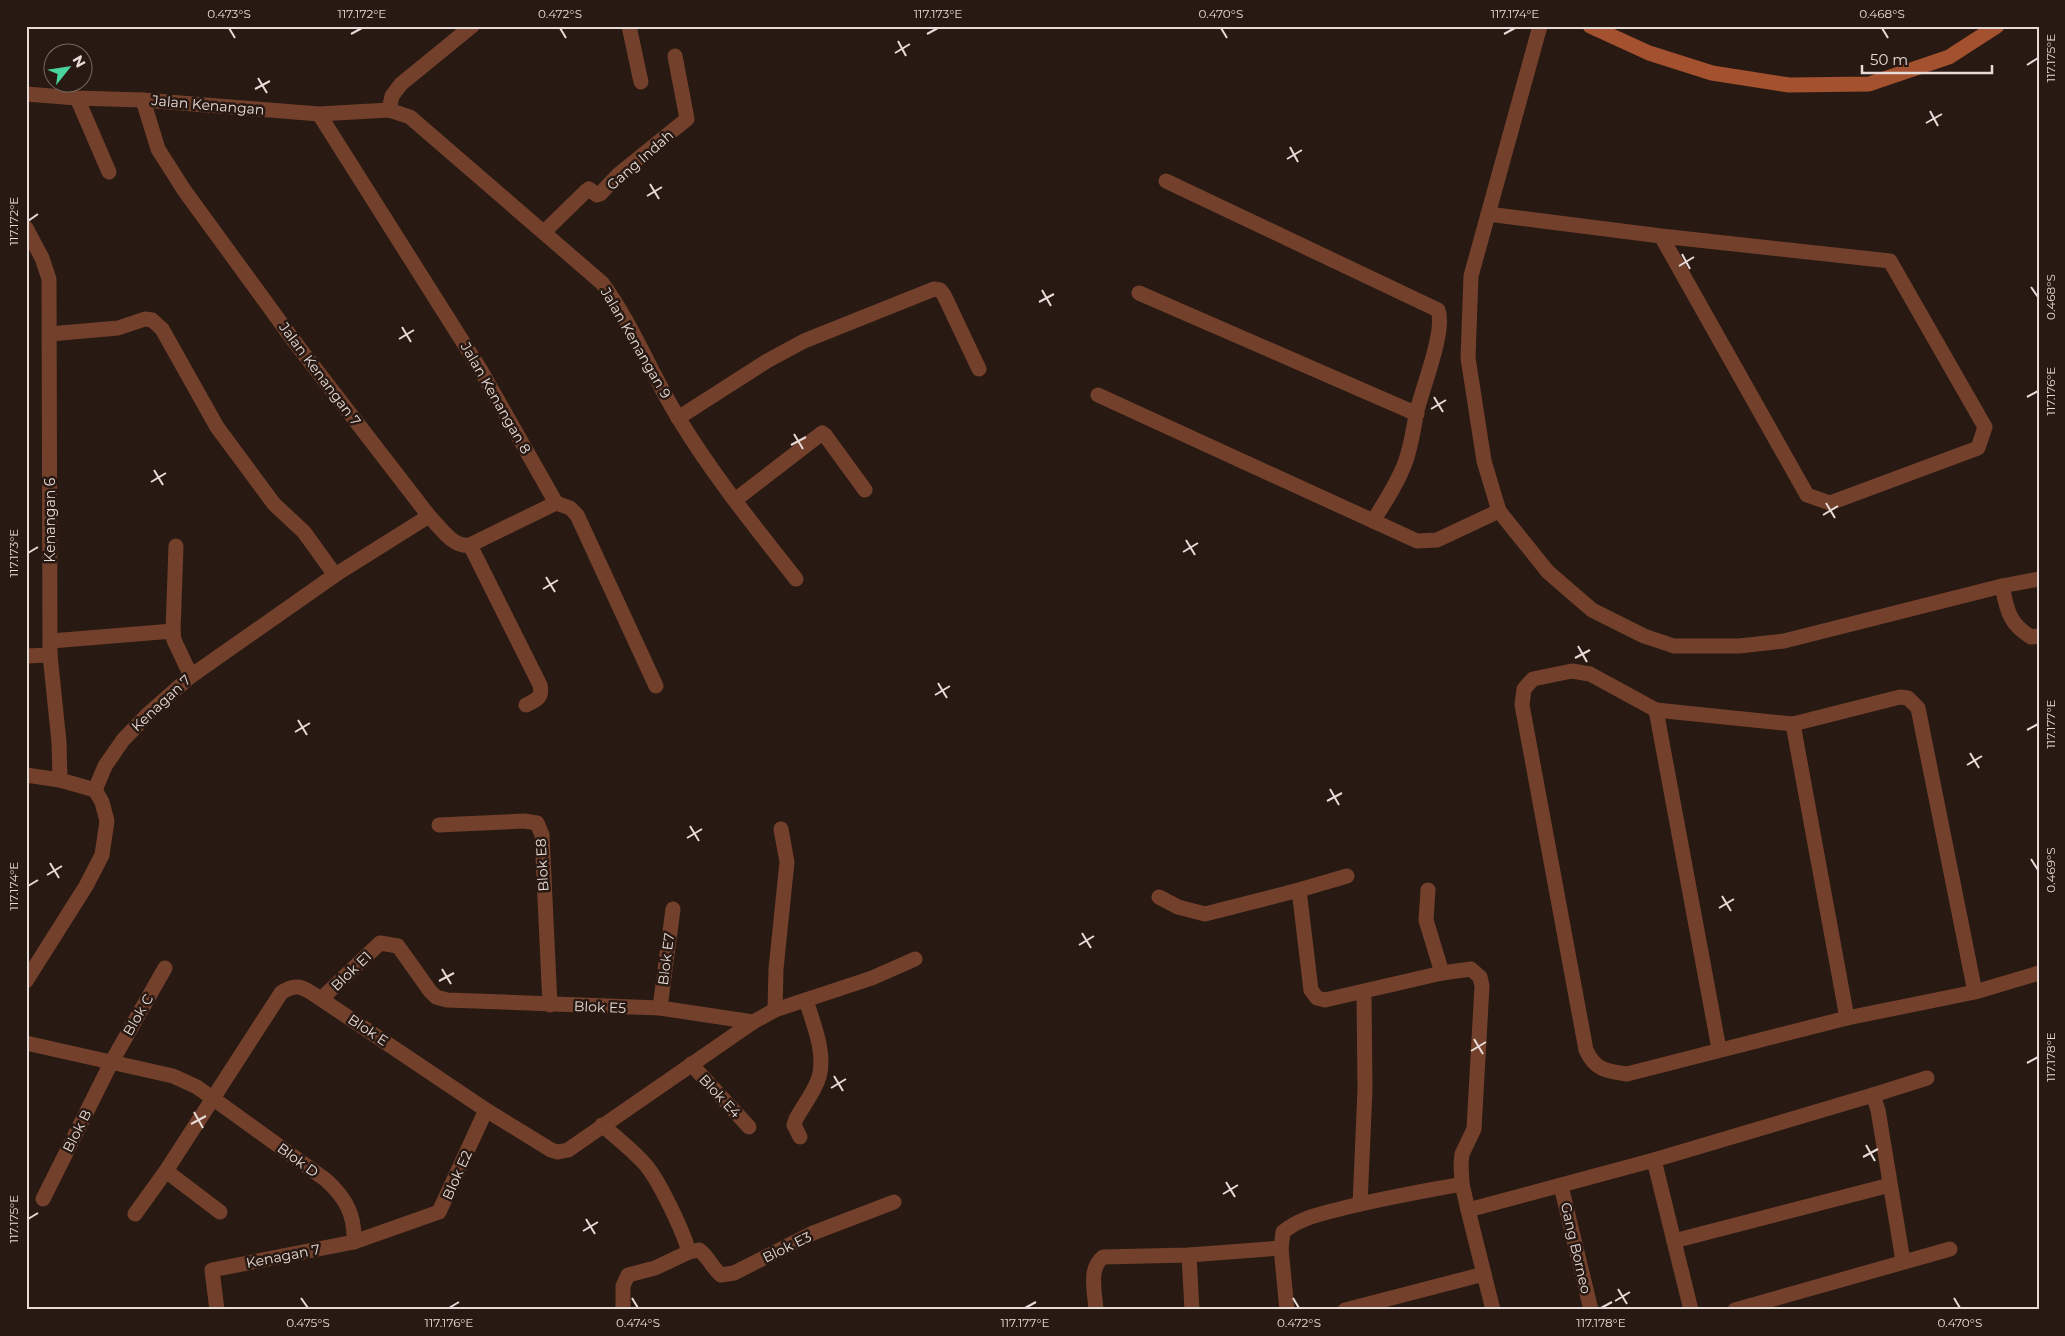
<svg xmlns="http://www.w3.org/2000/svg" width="2065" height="1336" font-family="Montserrat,sans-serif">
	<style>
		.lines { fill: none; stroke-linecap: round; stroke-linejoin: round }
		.street { stroke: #73402b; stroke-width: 15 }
		.secondary { stroke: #a3512e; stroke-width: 15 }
		.ticks { fill: none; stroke: #e6dbd7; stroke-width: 2 }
		.labels { text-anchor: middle; stroke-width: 5; stroke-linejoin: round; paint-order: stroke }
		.street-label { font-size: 14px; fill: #e6dbd7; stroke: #291913 }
		.neatline { fill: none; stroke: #e6dbd7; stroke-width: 2 }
		.ticks-label { font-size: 12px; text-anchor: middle; fill: #e6dbd7 }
	</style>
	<rect width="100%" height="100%" fill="#291913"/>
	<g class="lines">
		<g class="street">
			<polyline points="629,26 641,82"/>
			<polyline points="1540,26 1471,276 1468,358 1484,461 1499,511 1548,572 1592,610 1644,636 1674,646 1739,646 1784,641 2002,586 2039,579"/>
			<path d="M 26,94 L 77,98 L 143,100 L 319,114 L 389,110 L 410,117 L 602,283 C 633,325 651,374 679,419 C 713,475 755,527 796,579"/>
			<polyline points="77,98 109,172"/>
			<path d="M 143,100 L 158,149 L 184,190 L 294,341 L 429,516 C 440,527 453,548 470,545 L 556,503"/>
			<polyline points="389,110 392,96 401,84 472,26"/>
			<polyline points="319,114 480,369 556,503 570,508 577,515 656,686"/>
			<path d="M 1166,181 L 1438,310 C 1446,331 1421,391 1416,415 C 1413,432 1411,447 1405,463 C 1397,484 1385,502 1373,521"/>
			<polyline points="1488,214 1661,236 1890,261 1985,427 1978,448 1830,503 1807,495 1661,236"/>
			<polyline points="26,228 42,258 49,279 50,655 59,742 60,780 95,790"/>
			<polyline points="544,232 586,191 589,189 597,195 600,194 619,174 687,119 675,56"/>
			<polyline points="1139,293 1417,414"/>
			<polyline points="50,334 118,328 145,319 152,320 162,329 217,427 274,504 304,532 335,575"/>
			<polyline points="1098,395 1417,541 1437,540 1499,511"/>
			<polyline points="678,418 767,361 804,341 934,289 940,290 944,295 979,369"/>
			<polyline points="735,500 822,433 825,435 865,490"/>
			<path d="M 470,545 L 540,685 C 543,698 536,700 526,705"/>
			<path d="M 2002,586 C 2007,610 2009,624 2031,637 L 2039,636"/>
			<polyline points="173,631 176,546"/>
			<polyline points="51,641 173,631 174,640 191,676"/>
			<polyline points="26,656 50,655"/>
			<polyline points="1656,710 1719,1049"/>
			<polyline points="1793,724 1847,1018"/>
			<polyline points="26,775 60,780"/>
			<polyline points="95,790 105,766 123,740 148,714 191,676 335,575 429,516"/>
			<polyline points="439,825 524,821 537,823 542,835 550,1005"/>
			<polyline points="1299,890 1347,876"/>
			<polyline points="1428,890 1426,920 1442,973"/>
			<polyline points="1159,897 1178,907 1205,914 1299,890 1311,990 1317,998 1325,1000 1442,973 1471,969 1480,977 1482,986 1474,1129 1462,1154 1461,1164 1462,1184 1468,1210 1493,1310"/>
			<polyline points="26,981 86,886 102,855 107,821 102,802 95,790"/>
			<path d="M 1975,992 L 1847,1018 L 1627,1074 C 1606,1071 1595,1070 1586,1050 L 1522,705 L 1524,689 L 1533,679 L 1572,671 L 1590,674 L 1656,710 L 1793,724 L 1900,697 L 1908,698 L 1918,708 L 1975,992 L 2039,973"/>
			<polyline points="321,999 380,943 398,946 430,991 436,997 447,1000 660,1008 753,1022"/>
			<polyline points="660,1008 673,909"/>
			<polyline points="775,1010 776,969 787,862 781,829"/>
			<path d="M 26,1043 L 173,1076 L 197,1087 L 326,1180 C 346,1198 355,1215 354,1242"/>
			<polyline points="691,1064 749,1127"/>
			<polyline points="1873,1095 1927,1078"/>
			<path d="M 602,1125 C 616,1137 631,1149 643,1162 C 658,1177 683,1231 689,1252 L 699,1250 C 709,1257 712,1268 721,1275 L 734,1273 L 813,1233 L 894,1202"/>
			<path d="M 800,1137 L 794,1125 L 796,1119 C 803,1106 815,1091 819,1077 C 826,1053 813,1023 806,1000"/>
			<polyline points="1654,1160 1691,1310"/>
			<polyline points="166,1171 220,1212"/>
			<polyline points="1561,1186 1591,1310"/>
			<polyline points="43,1199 111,1063 165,968"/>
			<polyline points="1360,1204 1365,1090 1364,992"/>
			<polyline points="1468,1210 1654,1160 1873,1095 1878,1110 1903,1261"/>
			<path d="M 135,1214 L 166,1171 L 281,993 C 298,981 305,989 321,999 L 486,1110 L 551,1150 L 558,1152 L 568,1150 L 753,1022 L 775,1010 L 872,978 L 915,959"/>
			<polyline points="1674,1241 1890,1185"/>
			<polyline points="1189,1255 1192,1310"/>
			<polyline points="217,1310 212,1270 354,1242 439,1212 486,1110"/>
			<polyline points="623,1310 623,1286 628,1275 655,1268 689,1252"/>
			<path d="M 1096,1310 C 1095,1292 1088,1269 1103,1257 L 1189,1255 L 1281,1248"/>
			<path d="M 1287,1310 L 1281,1248 L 1283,1232 C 1298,1219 1317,1215 1336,1210 C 1378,1199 1420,1192 1462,1184"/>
			<polyline points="1345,1310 1484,1274"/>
			<polyline points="1735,1310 1950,1249"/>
		</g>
		<polyline class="secondary" points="1590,26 1649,53 1712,73 1789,85 1869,84 1949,57 1997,26"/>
	</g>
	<path class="ticks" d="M 229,28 L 235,38M 560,28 L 566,38M 1221,28 L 1227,38M 1882,28 L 1888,38M 351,34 L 362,28M 927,34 L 938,28M 1504,34 L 1515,28M 898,41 L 906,56M 895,53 L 910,44M 2027,65 L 2038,58M 258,78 L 267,93M 255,89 L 270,81M 1930,111 L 1938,126M 1926,123 L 1942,114M 1290,147 L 1298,162M 1287,159 L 1302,150M 650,184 L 659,199M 647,196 L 662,187M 28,221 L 38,214M 1682,254 L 1690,269M 1679,266 L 1694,257M 2031,287 L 2038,297M 1042,290 L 1051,306M 1039,302 L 1054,294M 402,327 L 411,342M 399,339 L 414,330M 1434,397 L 1443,412M 2027,397 L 2038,391M 1431,409 L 1446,400M 794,434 L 803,449M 791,445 L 806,437M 154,470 L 163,485M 151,482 L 166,473M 1826,503 L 1835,518M 1823,515 L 1838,506M 1186,540 L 1195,555M 1183,552 L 1198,543M 28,553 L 38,547M 546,577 L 555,592M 543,589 L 558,580M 1578,646 L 1587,662M 1575,658 L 1590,650M 938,683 L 947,698M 935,695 L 950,686M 298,720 L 307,735M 2027,730 L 2038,724M 295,732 L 310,723M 1970,753 L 1979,768M 1967,765 L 1982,756M 1330,789 L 1339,805M 1327,801 L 1342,793M 690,826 L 699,841M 687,838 L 702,829M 2031,859 L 2038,870M 50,863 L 59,878M 47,875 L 62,866M 28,886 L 38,880M 1722,896 L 1731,911M 1719,908 L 1734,899M 1082,933 L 1091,948M 1079,945 L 1094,936M 442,969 L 451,984M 439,981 L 454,973M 1474,1039 L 1483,1054M 1471,1051 L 1486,1042M 2027,1063 L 2038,1057M 834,1076 L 843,1091M 831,1088 L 846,1079M 194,1112 L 203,1128M 191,1124 L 206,1116M 1866,1145 L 1875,1161M 1863,1157 L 1878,1149M 1226,1182 L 1235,1197M 1223,1194 L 1238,1185M 28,1219 L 38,1213M 586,1219 L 595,1234M 583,1231 L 598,1222M 1618,1289 L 1627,1304M 301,1298 L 308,1308M 632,1298 L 638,1308M 1293,1298 L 1299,1308M 1954,1298 L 1960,1308M 1615,1301 L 1630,1292M 449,1308 L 459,1302M 1025,1308 L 1036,1302M 1601,1308 L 1612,1302"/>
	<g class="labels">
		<g class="street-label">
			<text transform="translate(208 105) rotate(5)" y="5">Jalan Kenangan</text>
			<text transform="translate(640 160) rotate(-41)" y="5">Gang Indah</text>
			<text transform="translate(636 343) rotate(60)" y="5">Jalan Kenangan 9</text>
			<text transform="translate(320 374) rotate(53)" y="5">Jalan Kenangan 7</text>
			<text transform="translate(496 398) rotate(60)" y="5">Jalan Kenangan 8</text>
			<text transform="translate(50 520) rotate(-90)" y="5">Kenangan 6</text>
			<text transform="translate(161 703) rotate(-43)" y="5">Kenagan 7</text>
			<text transform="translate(542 865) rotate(-93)" y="5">Blok E8</text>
			<text transform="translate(666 959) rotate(-83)" y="5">Blok E7</text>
			<text transform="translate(351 971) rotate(-44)" y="5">Blok E1</text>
			<text transform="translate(600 1007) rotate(2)" y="5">Blok E5</text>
			<text transform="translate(138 1015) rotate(-60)" y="5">Blok C</text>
			<text transform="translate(368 1030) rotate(34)" y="5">Blok E</text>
			<text transform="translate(720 1096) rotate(47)" y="5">Blok E4</text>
			<text transform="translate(77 1131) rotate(-63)" y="5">Blok B</text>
			<text transform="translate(298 1160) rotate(36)" y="5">Blok D</text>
			<text transform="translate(457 1175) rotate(-66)" y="5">Blok E2</text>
			<text transform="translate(787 1247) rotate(-26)" y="5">Blok E3</text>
			<text transform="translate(1576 1248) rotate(77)" y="5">Gang Borneo</text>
			<text transform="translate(283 1256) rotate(-11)" y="5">Kenagan 7</text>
		</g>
	</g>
	<rect width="2065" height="1336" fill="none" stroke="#291913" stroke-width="55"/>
	<g transform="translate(68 68) rotate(60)"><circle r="24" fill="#291913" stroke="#756761"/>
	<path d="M0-4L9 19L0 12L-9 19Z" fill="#49d49d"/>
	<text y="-8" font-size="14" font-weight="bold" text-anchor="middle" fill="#e6dbd7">N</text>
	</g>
	<path d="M1862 65v8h130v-8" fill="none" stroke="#e6dbd7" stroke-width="2.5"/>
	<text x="1870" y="65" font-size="15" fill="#e6dbd7" stroke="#291913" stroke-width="4" paint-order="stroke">50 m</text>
	<rect x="28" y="28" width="2010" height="1280" class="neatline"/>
	<g class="ticks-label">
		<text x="229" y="18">0.473°S</text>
		<text x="362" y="18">117.172°E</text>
		<text x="560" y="18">0.472°S</text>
		<text x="938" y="18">117.173°E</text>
		<text x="1221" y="18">0.470°S</text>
		<text x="1515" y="18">117.174°E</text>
		<text x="1882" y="18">0.468°S</text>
		<text transform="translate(2051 58) rotate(-90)" y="4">117.175°E</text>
		<text transform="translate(14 221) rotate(-90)" y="4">117.172°E</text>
		<text transform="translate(2051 297) rotate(-90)" y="4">0.468°S</text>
		<text transform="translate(2051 391) rotate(-90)" y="4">117.176°E</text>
		<text transform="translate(14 553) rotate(-90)" y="4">117.173°E</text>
		<text transform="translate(2051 724) rotate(-90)" y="4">117.177°E</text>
		<text transform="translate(2051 870) rotate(-90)" y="4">0.469°S</text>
		<text transform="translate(14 886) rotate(-90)" y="4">117.174°E</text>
		<text transform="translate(2051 1057) rotate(-90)" y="4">117.178°E</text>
		<text transform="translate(14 1219) rotate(-90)" y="4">117.175°E</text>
		<text x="308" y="1327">0.475°S</text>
		<text x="449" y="1327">117.176°E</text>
		<text x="638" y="1327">0.474°S</text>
		<text x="1025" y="1327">117.177°E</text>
		<text x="1299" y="1327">0.472°S</text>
		<text x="1601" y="1327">117.178°E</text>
		<text x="1960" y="1327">0.470°S</text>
	</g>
</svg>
